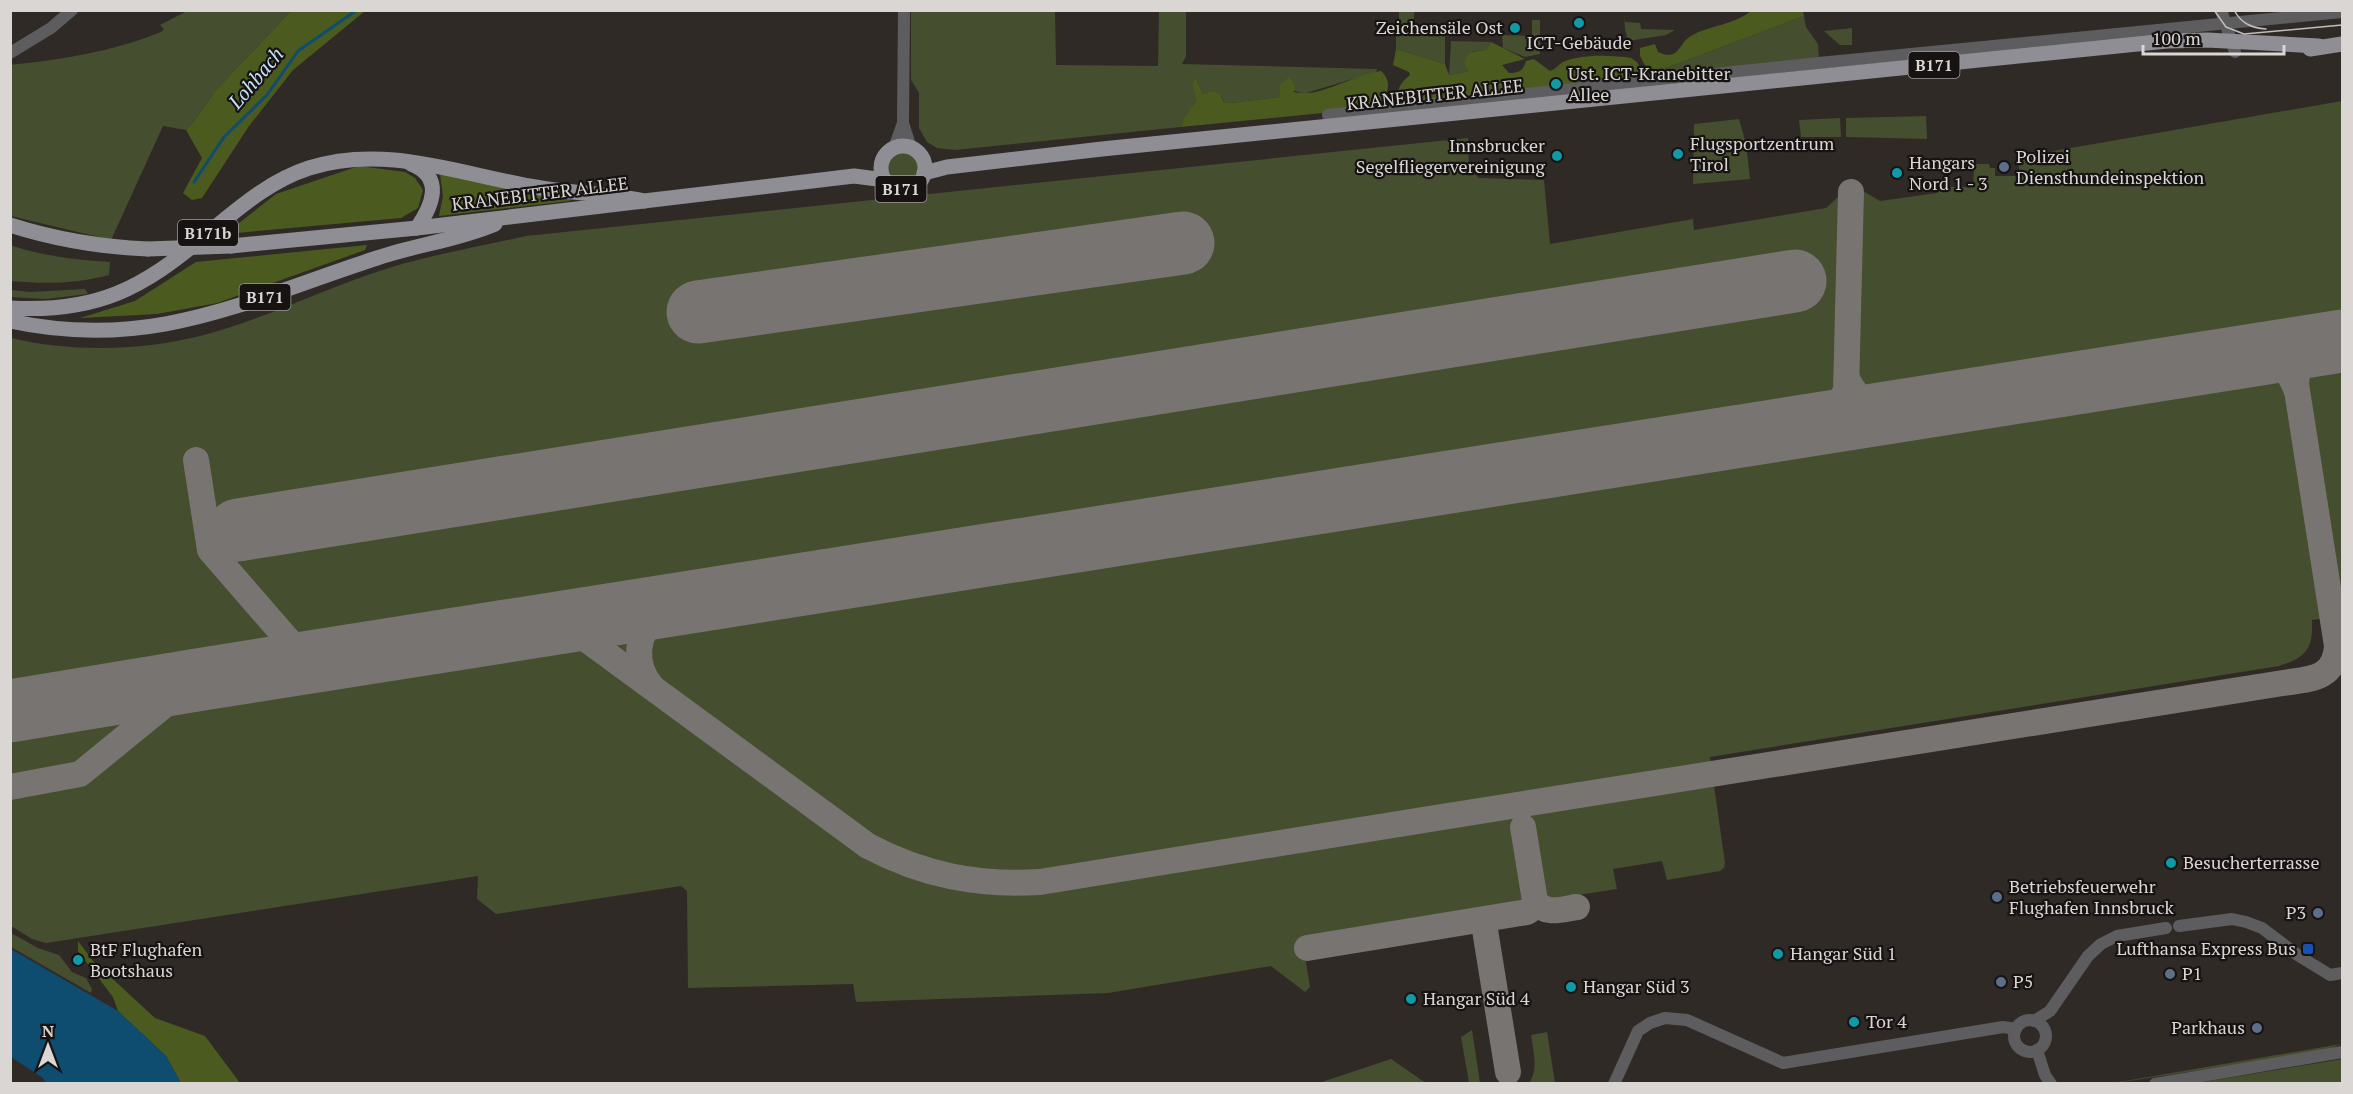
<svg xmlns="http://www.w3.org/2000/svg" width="2353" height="1094" font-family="'PT Serif',serif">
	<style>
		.green { fill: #454e2e }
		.forest { fill: #4b5b20 }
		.water { fill: #0e4c70 }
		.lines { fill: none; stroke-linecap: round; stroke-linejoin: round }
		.stream { stroke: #0e4c70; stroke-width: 3 }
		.taxiway { stroke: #787471; stroke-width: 26 }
		.runway { stroke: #787471; stroke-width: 63 }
		.minor { stroke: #5d5d60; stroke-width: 12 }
		.major { stroke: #8e8e94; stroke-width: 15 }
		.tram { stroke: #c1bdbb; stroke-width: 1.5 }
		.major-bridge { stroke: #8e8e94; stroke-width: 15 }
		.culture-dot { fill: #0f9aa8; stroke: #161312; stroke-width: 2 }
		.service-dot { fill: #5c6f8a; stroke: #161312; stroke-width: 2 }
		.transit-dot { fill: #1a4fb4; stroke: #161312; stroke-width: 2 }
		.labels { text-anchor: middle; stroke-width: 4.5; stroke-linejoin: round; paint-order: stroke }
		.shield { fill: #161312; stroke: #9f9c9a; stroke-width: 1.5 }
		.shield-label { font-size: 16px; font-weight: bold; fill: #dad6d4 }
		.poi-label { font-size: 18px; fill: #dad6d4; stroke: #161312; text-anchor: start }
		.street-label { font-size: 18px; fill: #dad6d4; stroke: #161312 }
		.water-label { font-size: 20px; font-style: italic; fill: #c4e3fa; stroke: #161312 }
	</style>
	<rect width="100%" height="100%" fill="#302a27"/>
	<g class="green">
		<polygon points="1186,10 1186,56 1182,64 1377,69 1376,72 1303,94 1280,85 1280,97 1231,103 1224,102 1222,97 1203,94 1197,80 1194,80 1192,83 1198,101 1184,117 1181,127 955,150 937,148 927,142 919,128 919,93 911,80 911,11 1055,11 1056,65 1158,66 1159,11"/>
		<path d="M 187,11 L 291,11 L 215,91 L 198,116 L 186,130 L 163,126 L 111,240 L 11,216 L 10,65 C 64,59 111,52 161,32 L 164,29 L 160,25 Z"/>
		<polygon points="1399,11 1414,11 1414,34 1445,34 1445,64 1396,49 1396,19 1399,19"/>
		<polygon points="1624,11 1625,22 1640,23 1641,29 1675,30 1666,35 1628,41 1625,29"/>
		<polygon points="1804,16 1806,27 1818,44 1819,60 1653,76 1648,71 1669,67"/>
		<polygon points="1532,20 1540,20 1540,54 1525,57 1503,48 1502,35 1532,36"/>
		<polygon points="1852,28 1852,45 1840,45 1824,31"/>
		<polygon points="1451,41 1491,42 1486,50 1473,51 1469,71 1449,75"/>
		<path d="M 2342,101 L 2342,616 L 2312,620 C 2313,649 2307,657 2279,666 L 1710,757 L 1725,863 L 1724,868 L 1720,871 L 1667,880 L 1662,861 L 1613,869 L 1617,889 L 1302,938 L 1310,987 L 1305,992 L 1271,966 L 1108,993 L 856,1002 L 853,984 L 688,988 L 687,891 L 681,886 L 496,914 L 477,899 L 478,876 L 46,943 L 32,939 L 11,926 L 11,338 C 70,352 137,351 196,337 C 262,321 324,288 389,268 C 434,254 481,246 526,236 L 1468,138 L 1469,169 L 1479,178 L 1544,180 L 1550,244 L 1693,219 L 1694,230 L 1826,208 L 1841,194 L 1851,192 L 1863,191 L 1880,201 L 1937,193 L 1944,187 L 1973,187 L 1974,164 L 1989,164 L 1990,168 L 1995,168 L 1995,176 L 2019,176 L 2019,157 Z"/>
		<polygon points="1926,116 1927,139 1846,137 1846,118"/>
		<polygon points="1840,118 1841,137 1801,137 1799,120"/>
		<polygon points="1739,119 1746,144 1750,179 1693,184 1694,124"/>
		<circle cx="903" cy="168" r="15"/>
		<path d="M 10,245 C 43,256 76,260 110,262 L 109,275 C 76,284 44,284 11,281 Z"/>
		<polygon points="85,289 88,294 46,299 11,297 11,290 30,292"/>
		<polygon points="11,933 38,948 59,955 72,972 86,978 92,989 91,993 11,947"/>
		<polygon points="1472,1030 1480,1083 1469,1083 1461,1037"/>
		<path d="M 1547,1032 L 1555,1083 L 1529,1083 C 1539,1070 1533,1050 1531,1035 Z"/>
		<polygon points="2341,1044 2323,1051 2116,1083 2101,1084 2125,1081"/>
		<polygon points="1391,1059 1426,1083 1319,1083"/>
		<polygon points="2342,1059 2342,1083 2190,1084 2337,1060"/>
	</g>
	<g class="forest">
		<polygon points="291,11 365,11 293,70 249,126 202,198 192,200 183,193 202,158 186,130 198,116 215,91"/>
		<path d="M 1751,11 L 1803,11 L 1804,16 L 1669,67 L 1648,71 L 1640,56 L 1640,48 L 1655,44 L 1658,52 C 1680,62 1678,43 1691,36 C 1710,25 1734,25 1751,11 Z"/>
		<path d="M 1491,42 L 1525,59 L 1502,65 L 1509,73 C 1519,73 1523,71 1526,61 L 1534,59 L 1550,71 C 1557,69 1558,64 1565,61 C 1585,54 1611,55 1631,58 C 1639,62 1642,69 1641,77 L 1403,102 C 1394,92 1400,83 1410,75 L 1409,72 L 1393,65 L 1396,49 L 1445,64 L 1449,75 L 1469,71 L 1464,63 C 1468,51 1474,51 1486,50 Z"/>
		<path d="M 1381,71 C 1395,84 1386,100 1372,108 L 1181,127 L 1184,117 L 1197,101 L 1192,83 L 1194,80 L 1197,80 L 1203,94 L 1207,94 L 1210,91 L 1219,93 L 1224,102 L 1231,103 L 1280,97 L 1280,85 L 1289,77 L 1295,85 L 1294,92 C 1319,99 1354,74 1381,71 Z"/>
		<polygon points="359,166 405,172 415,178 423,190 418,208 401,218 225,234 276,194"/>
		<polygon points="440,174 571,198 570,201 439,216 443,196"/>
		<polygon points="367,245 365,250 217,303 157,314 80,318 135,301 196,262"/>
		<polygon points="78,941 93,961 155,1018 205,1036 240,1083 181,1083 166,1056 118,1011 113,997 78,951"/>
	</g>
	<polygon class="water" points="11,949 118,1011 166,1056 181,1083 46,1083 43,1078 11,1057"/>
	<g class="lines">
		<polyline class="stream" points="194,182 224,137 267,95 298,51 357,10"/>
		<g class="taxiway">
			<path d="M 2245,355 C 2271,355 2287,364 2296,389"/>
			<path d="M 1847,379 C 1861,408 1878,409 1906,409"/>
			<polyline points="1810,424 1833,412 1846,391 1851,192"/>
			<polyline points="196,460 210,550 308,663"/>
			<path d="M 537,626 L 560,626 L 575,631 L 868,846 C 923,875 978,886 1040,882 C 1454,814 1868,750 2283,683 C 2309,679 2335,680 2337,646 L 2296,384 C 2297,362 2311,348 2331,343"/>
			<path d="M 652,687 C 633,665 635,633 658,615 C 665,609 674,606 683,603"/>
			<polyline points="10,787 80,774 183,690 203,679"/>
			<path d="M 1523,827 L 1535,901 C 1546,916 1562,909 1577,907"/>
			<polyline points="1485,930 1508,1072"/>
			<polyline points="1307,948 1527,912 1533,908 1535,901"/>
		</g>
		<g class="runway">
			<polyline points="698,312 1183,243"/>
			<polyline points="238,530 1795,281"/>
			<polyline points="10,711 203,679 2342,341"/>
		</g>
		<g class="minor">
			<polyline points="2221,10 2235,52"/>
			<polyline points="10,53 51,28 72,10"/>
			<polyline points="1328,115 1819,63 2342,12"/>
			<polyline points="903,123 911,148"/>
			<polyline points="894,148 903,123 904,10"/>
			<polyline points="2179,926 2232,919 2246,922 2262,928 2299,956 2330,975 2342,973"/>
			<circle cx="2030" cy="1036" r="16"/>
			<polyline points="2034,1021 2050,1011 2088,956 2101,944 2117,936 2166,928"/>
			<polyline points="2037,1050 2045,1075 2051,1084"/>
			<polyline points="1614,1084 1638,1031 1650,1023 1665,1018 1687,1020 1783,1063 2003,1027 2016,1029"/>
			<polyline points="2155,1084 2342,1052"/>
		</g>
		<g class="major">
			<polyline points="2310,49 2342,44"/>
			<circle cx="903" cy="168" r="22"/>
			<path d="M 411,164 C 445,177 432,206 417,228"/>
			<polyline points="924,173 947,167 1102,149 2167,41 2207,40 2319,46"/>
			<path d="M 10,225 C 57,240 100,247 148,249"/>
			<polyline points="231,246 417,228 854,176 885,180"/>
			<path d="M 10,308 C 97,313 142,289 207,234 C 239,208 269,181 309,168 C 387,143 464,176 541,188 C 575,194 610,193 644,201"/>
			<path d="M 10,321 C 152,352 247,300 377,258 C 415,245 458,240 495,224"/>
		</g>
		<g class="tram">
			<polyline points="2214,10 2226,27 2244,34 2342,25"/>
			<path d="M 2234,10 C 2241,23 2251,28 2266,29"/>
		</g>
		<polyline class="major-bridge" points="148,249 231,246"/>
	</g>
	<g class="culture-dot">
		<circle cx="1579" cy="23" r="6"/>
		<circle cx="1515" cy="28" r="6"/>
		<circle cx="1556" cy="84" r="6"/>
		<circle cx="1678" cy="154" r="6"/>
		<circle cx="1557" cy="156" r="6"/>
		<circle cx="1897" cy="173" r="6"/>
		<circle cx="2171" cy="863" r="6"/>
		<circle cx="1778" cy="954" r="6"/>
		<circle cx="78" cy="960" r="6"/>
		<circle cx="1571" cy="987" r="6"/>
		<circle cx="1411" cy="999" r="6"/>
		<circle cx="1854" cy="1022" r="6"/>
	</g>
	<g class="service-dot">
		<circle cx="2004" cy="167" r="6"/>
		<circle cx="1997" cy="897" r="6"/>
		<circle cx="2318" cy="913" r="6"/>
		<circle cx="2170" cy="974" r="6"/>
		<circle cx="2001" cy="982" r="6"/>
		<circle cx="2257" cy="1028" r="6"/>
	</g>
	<rect class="transit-dot" x="2302" y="943" width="12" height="12" rx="3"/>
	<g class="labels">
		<g class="shield">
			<rect x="1908.5" y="52" width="51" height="26" rx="4.5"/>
			<rect x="875.5" y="176" width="51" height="26" rx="4.5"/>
			<rect x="178" y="220" width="60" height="26" rx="4.5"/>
			<rect x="239.5" y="284" width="51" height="26" rx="4.5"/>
		</g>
		<g class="shield-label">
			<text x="1934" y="71">B171</text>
			<text x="901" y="195">B171</text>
			<text x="208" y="239">B171b</text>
			<text x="265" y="303">B171</text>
		</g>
		<g class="poi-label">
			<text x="1503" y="34" text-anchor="end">Zeichensäle Ost</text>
			<text x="1579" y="49" text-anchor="middle">ICT-Gebäude</text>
			<text x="1568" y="80">Ust. ICT-Kranebitter<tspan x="1568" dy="21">Allee</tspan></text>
			<text x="1690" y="150">Flugsportzentrum<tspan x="1690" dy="21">Tirol</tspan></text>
			<text x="1545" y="152" text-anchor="end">Innsbrucker<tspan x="1545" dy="21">Segelfliegervereinigung</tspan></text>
			<text x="2016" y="163">Polizei<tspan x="2016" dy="21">Diensthundeinspektion</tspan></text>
			<text x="1909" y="169">Hangars<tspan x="1909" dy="21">Nord 1 - 3</tspan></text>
			<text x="2183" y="869">Besucherterrasse</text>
			<text x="2009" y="893">Betriebsfeuerwehr<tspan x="2009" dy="21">Flughafen Innsbruck</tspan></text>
			<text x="2306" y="919" text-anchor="end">P3</text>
			<text x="2296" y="955" text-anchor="end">Lufthansa Express Bus</text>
			<text x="90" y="956">BtF Flughafen<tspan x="90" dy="21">Bootshaus</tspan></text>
			<text x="1790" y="960">Hangar Süd 1</text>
			<text x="2182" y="980">P1</text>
			<text x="2013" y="988">P5</text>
			<text x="1583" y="993">Hangar Süd 3</text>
			<text x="1423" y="1005">Hangar Süd 4</text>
			<text x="1866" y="1028">Tor 4</text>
			<text x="2245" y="1034" text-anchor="end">Parkhaus</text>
		</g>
		<g class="street-label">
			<text transform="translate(1435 95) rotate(-6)" y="6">KRANEBITTER ALLEE</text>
			<text transform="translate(540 194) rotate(-7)" y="6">KRANEBITTER ALLEE</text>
		</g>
		<g class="water-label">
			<text transform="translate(256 78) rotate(-50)" y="7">Lohbach</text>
		</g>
	</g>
	<rect width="2353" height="1094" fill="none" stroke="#dad6d4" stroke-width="24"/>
	<g transform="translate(48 1046)" stroke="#161312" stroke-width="4.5" paint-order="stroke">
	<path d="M0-4.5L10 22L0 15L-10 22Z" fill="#dad6d4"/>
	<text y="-9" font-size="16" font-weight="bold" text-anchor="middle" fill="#dad6d4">N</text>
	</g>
	<path d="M2143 45v9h141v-9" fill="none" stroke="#dad6d4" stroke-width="3"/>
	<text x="2152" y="45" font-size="18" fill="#dad6d4" stroke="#161312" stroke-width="4.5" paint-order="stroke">100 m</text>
</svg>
